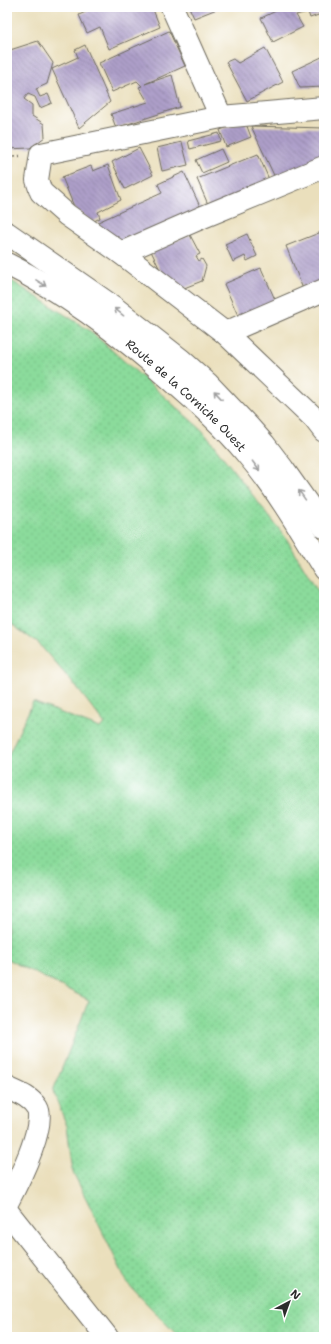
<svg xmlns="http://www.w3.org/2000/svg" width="331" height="1344" font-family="'Shantell Sans',sans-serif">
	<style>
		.grass { fill: url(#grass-dots); stroke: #5b8363 }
		.building { fill: url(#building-back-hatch) }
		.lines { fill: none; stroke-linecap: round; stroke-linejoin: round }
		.minor-casing { stroke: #6e6a5e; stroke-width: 24 }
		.highway-casing { stroke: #6e6a5e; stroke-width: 24 }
		.path { stroke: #6e6a5e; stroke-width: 2.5; stroke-dasharray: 3 3; stroke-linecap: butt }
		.minor { stroke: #fff; stroke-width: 22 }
		.highway { stroke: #fff; stroke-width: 22 }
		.oneway { stroke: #a0a0a0 }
		.labels { text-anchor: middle; stroke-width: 3; stroke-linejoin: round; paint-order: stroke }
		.street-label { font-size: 12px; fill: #2b2b2b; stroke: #fff }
	</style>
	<defs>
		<pattern id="grass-dots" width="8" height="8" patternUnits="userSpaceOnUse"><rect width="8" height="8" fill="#8bdb9b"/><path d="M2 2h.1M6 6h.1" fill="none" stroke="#78bc86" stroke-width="1.8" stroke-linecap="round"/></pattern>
		<pattern id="building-back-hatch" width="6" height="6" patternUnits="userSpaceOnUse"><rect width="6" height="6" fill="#ad9fc9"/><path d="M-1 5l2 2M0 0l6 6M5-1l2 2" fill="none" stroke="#8d82a3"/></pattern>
	</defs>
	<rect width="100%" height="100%" fill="#fff"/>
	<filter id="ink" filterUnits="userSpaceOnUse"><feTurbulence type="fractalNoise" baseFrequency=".025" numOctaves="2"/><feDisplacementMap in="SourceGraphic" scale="8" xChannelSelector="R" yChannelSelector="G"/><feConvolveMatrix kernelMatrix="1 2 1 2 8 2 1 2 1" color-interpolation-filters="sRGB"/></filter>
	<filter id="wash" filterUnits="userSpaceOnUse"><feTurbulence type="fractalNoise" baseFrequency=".012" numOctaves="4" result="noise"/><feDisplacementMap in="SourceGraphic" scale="16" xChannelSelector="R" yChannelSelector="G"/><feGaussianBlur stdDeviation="0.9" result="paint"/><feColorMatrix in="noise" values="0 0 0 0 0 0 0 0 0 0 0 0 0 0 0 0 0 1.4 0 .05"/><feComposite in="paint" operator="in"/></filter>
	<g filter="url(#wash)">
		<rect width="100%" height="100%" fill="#eadfbc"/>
		<polygon class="grass" points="7,278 89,330 202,430 286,538 324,601 324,1337 179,1337 128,1284 73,1172 67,1126 53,1091 89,1000 7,959 7,850 10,841 7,818 7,758 33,702 100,728 105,724 77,688 39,644 7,621"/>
		<g id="blocks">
			<g class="building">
				<polygon points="96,7 152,7 160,27 109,49 100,27 87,33 79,15"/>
				<polygon points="189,7 222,7 194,18"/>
				<polygon points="274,7 324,7 324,13 310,18 308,12 296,15 303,27 273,42 261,18 276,11"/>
				<polygon points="169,31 185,66 145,84 172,75 180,107 116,128 111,114 148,102 139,87 142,86 137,81 112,92 99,63"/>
				<polygon points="38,41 53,63 47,84 36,89 40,97 48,94 52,103 40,108 35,97 28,94 24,99 32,105 32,116 44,124 45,137 30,148 7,149 7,51"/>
				<polygon points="85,45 110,102 79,128 52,69 78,57 75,50"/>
				<polygon points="265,48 283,82 247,101 226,62 233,59 238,63"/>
				<polygon points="324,56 324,87 300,88 292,71"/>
				<polygon points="245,121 251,137 226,147 220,130"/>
				<polygon points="251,126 324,128 324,165 278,184"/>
				<polygon points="219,133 221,141 190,149 188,141"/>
				<polygon points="182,142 188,165 162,171 157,148"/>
				<polygon points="139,148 153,175 125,189 112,162"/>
				<polygon points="221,149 227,162 202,173 196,160"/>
				<polygon points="258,154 271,184 210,209 197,179"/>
				<polygon points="108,165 121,200 98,212 100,218 92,222 75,209 62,177 91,166 93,171"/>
				<polygon points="184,172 204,215 123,251 106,240 98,222 162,193 158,184"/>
				<polygon points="324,231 324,280 303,289 286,246"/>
				<polygon points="247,234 257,256 247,261 245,256 233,262 225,244"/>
				<polygon points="190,235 200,254 196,256 199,261 202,259 206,266 202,281 179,290 164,278 151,251"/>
				<polygon points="261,268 277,304 240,320 224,284"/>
			</g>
		</g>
	</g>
	<g filter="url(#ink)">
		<use href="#blocks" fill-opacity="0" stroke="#6e6a5e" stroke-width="1"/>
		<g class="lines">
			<g class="minor-casing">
				<g id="minor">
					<polyline points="172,7 221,117"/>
					<polyline points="324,108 221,117 41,154 37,180 41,192 67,215 121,253 225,333 314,418 324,431"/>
					<polyline points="121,253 203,217 324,167"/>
					<polyline points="225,333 324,290"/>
					<path d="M 7,1088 C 18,1093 30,1097 37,1108 C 47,1125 16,1186 7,1203"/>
					<polyline points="7,1211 107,1337"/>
				</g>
			</g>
			<g class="highway-casing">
				<g id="highway">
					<polyline points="7,233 112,306 181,360 208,384 248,426 264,444 283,469 324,527"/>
					<path id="s1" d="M 7,264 C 68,294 124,337 175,383 C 200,405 225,427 246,453 C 276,488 300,529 324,569"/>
				</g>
			</g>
			<polyline class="path" points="7,157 20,156"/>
			<use href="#minor" class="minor"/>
			<use href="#highway" class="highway"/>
		</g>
		<defs><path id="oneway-shaft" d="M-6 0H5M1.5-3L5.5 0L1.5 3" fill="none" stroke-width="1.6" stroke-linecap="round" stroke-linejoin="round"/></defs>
		<g class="oneway">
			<use href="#oneway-shaft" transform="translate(41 283) rotate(32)"/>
			<use href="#oneway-shaft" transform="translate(119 312) rotate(-141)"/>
			<use href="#oneway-shaft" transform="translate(218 395) rotate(-133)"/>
			<use href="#oneway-shaft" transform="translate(256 466) rotate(53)"/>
			<use href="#oneway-shaft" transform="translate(302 495) rotate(-125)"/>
		</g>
	</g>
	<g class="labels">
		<g class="street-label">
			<text dy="4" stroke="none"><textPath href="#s1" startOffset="223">Route de la Corniche Ouest</textPath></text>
		</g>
	</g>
	<rect width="331" height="1344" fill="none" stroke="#fff" stroke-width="24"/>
	<g transform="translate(289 1302) rotate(41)" stroke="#ffffff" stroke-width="3" paint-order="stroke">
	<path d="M0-3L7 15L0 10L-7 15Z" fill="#2b2b2b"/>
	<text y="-6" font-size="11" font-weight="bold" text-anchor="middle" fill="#2b2b2b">N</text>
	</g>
</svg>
